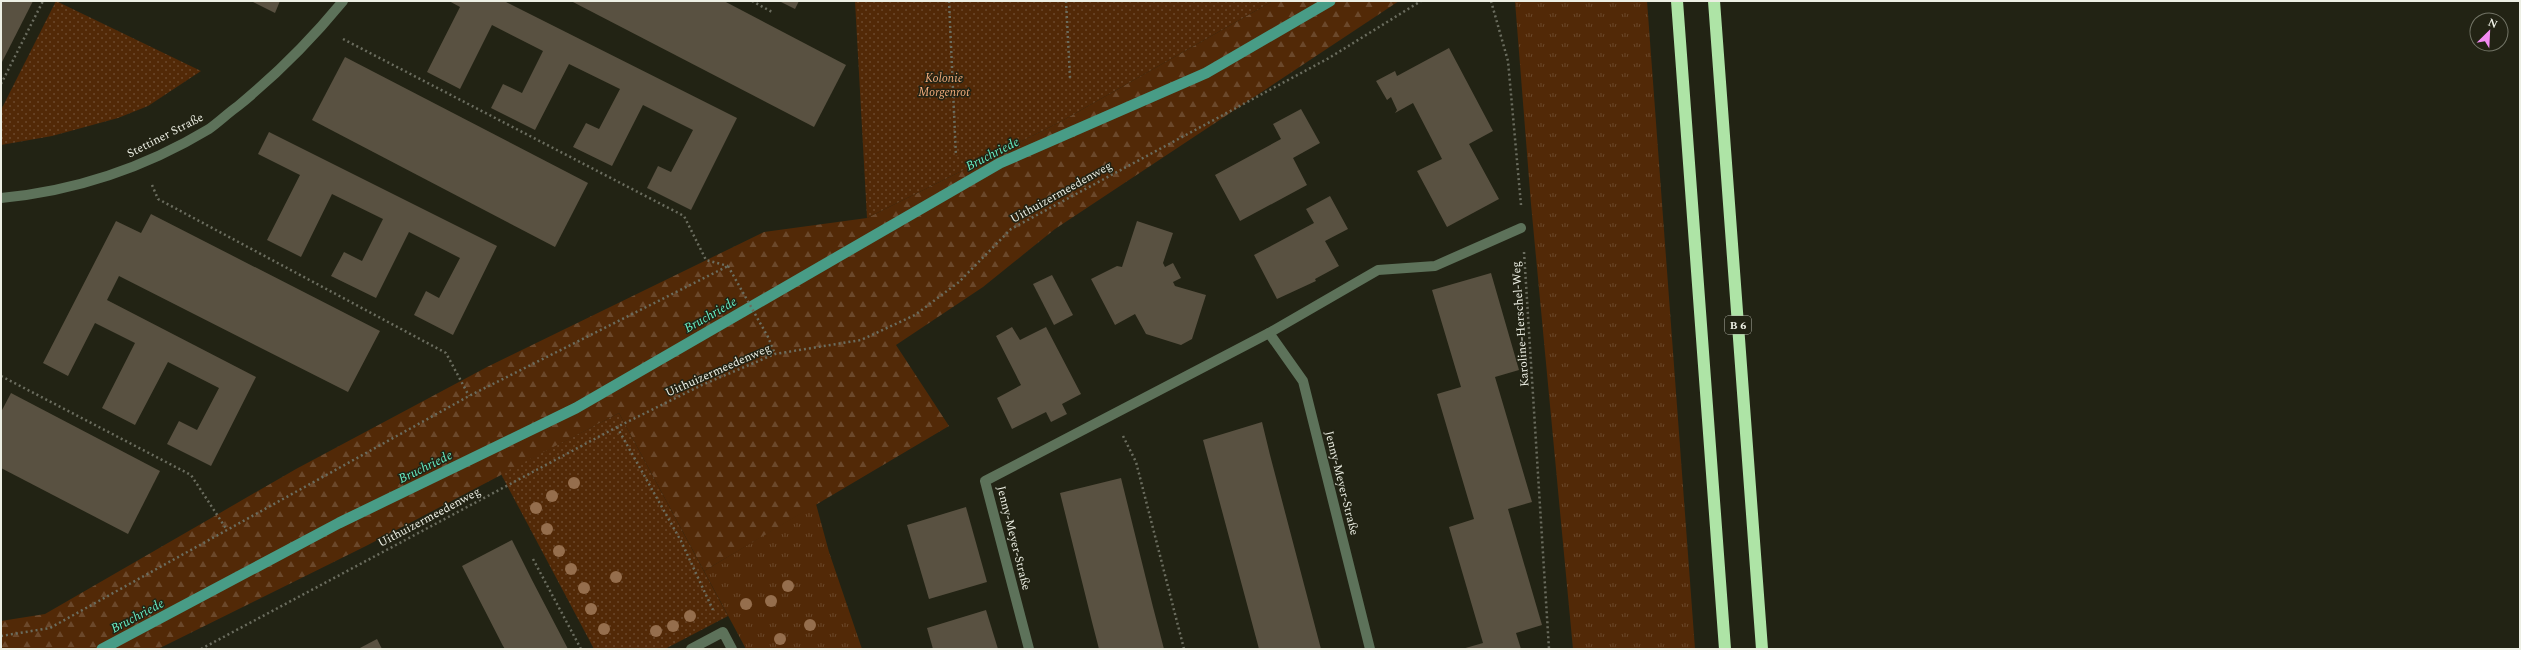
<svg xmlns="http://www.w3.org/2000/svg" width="2521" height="650" font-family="Spectral,serif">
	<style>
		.grass { fill: url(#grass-tufts) }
		.forest { fill: url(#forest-firs) }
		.park { fill: url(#park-dots) }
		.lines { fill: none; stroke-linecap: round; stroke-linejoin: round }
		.stream { stroke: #489c86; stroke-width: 11 }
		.building { fill: #595141 }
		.path { stroke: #6b6d5f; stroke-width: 2.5; stroke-dasharray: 2 3; stroke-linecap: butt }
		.lane { stroke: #5d725a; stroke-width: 10 }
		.street { stroke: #5d725a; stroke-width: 10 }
		.highway { stroke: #aee4a6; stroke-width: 12 }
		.tree { fill: #956e4d }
		.labels { text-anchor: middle; stroke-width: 3; stroke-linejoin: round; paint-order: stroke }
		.shield { fill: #222314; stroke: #b0b2a6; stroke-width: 1 }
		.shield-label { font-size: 11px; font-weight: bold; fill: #edefe4 }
		.park-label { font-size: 12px; font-style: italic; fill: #f3ac7c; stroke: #222314 }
		.street-label { font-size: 12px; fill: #edefe4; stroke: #222314 }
		.water-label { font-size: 13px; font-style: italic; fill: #67ecc3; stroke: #222314 }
	</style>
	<defs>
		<pattern id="grass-tufts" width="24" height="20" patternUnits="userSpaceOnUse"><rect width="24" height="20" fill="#522907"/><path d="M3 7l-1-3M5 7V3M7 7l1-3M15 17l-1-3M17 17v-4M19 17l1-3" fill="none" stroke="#6b482b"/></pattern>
		<pattern id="forest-firs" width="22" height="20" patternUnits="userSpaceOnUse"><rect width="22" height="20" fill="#522907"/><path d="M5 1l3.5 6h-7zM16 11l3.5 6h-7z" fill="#6b482b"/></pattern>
		<pattern id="park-dots" width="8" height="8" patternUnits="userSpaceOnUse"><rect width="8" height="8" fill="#522907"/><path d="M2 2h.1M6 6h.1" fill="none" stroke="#6b482b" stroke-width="1.8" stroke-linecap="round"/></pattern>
	</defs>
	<rect width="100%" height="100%" fill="#222314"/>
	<g class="grass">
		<polygon points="1515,1 1647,1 1695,649 1573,649 1531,204"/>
		<polygon points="816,504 829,552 862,649 746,649 704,571"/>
	</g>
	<polygon class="forest" points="1273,1 1399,1 1055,229 983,287 896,345 949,426 704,571 619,413 366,546 158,649 1,649 1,621 45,614 296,469 487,367 764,232 867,218 1060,122"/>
	<g class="park">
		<polygon points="56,1 201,71 148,106 118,118 52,136 1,145 1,110"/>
		<polygon points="855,1 1273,1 1060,122 867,218"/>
		<polygon points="619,413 728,616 665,649 594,649 501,474"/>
	</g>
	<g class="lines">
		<polyline class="stream" points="102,649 339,523 576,408 1000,163 1206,73 1330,1"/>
	</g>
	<g class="building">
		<polygon points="1,1 33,1 1,64"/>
		<polygon points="251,1 280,1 275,13"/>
		<polygon points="449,1 504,1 737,118 691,210 647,188 658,166 671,172 693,130 643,105 612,166 573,147 586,123 599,129 620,89 569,64 535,130 491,108 503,84 522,93 543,51 492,25 460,89 427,72 460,7"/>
		<polygon points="571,1 724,1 846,65 814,127"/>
		<polygon points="779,1 799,1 795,9"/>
		<polygon points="1449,48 1493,131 1469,144 1499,199 1447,227 1417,171 1442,159 1413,103 1395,113 1397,110 1391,97 1387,100 1376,81 1395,71 1397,76"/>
		<polygon points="345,57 588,183 555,247 312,120"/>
		<polygon points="1301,109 1320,143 1293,158 1307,185 1240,221 1215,175 1281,139 1273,124"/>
		<polygon points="269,132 497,246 453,335 414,315 426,291 439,298 460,258 409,232 376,298 331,276 344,252 362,261 383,219 332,194 301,257 267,240 300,175 258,154"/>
		<polygon points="1330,196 1348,229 1325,241 1339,266 1315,279 1316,281 1277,299 1254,255 1314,223 1306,209"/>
		<polygon points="151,214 380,331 348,392 119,276 107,300 256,377 211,466 167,444 179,421 197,430 219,388 168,362 135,425 102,408 135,343 95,323 68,376 43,363 116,221 141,233"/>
		<polygon points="1137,221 1173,233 1163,263 1165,267 1173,263 1181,278 1173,282 1175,286 1206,295 1192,339 1181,345 1146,334 1135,314 1115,325 1091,279 1117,266 1122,267"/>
		<polygon points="1491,273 1519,370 1495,377 1532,502 1508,509 1542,625 1516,633 1521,649 1462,649 1483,643 1449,527 1474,519 1437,394 1461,387 1432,290"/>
		<polygon points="1052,275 1073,315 1054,325 1033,284"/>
		<polygon points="1012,327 1020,340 1046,327 1081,394 1062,404 1067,414 1051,422 1046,412 1012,429 997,398 1021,385 996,336"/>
		<polygon points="11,393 160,471 128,534 1,468 1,412"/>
		<polygon points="1262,422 1270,455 1321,649 1259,649 1203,440"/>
		<polygon points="1121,478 1153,607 1164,649 1099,649 1092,622 1060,493"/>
		<polygon points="966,507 987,582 929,599 907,525"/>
		<polygon points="512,540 532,580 568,649 505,649 503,646 462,566"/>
		<polygon points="986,610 998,649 933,649 927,628"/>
		<polygon points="377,639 382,649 358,649"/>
	</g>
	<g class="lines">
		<g class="path">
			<polyline points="752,1 772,12"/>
			<polyline points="949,1 956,156"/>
			<polyline points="1066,1 1070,78"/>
			<polyline points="1491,1 1508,61 1521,205"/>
			<polyline points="343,39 684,216 706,260 728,266"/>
			<polyline points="1,84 43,1"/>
			<polyline points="152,185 158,199 446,353 469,396"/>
			<polyline points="1524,252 1549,649"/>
			<polyline points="728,266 768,337 775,354"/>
			<polyline points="1,376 191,475 227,530"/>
			<polyline points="617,427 681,541 713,610"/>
			<polyline points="1123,436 1136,462 1184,649"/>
			<polyline points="533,559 581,649"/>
			<polyline points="1,636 50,628 469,396 728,266"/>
			<polyline points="201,649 617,427 702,385 775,354 861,340 915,315 959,282 1011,229 1329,58 1421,1"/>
		</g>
		<polyline class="lane" points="691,649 723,632 732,649"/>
		<g class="street">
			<path d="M 1,198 C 75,191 146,167 209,129 C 219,122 228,113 238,106 C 277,74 311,40 343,1"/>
			<polyline points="1269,333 1303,381 1370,649"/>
			<polyline points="1029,649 985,481 1269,333 1378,270 1435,266 1521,228"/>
		</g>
		<g class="highway">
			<polyline points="1677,1 1725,649"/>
			<polyline points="1714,1 1762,649"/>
		</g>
	</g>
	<g class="tree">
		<circle cx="574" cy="483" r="6"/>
		<circle cx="552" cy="496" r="6"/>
		<circle cx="536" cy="508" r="6"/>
		<circle cx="547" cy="529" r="6"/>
		<circle cx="559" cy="551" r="6"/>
		<circle cx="571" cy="569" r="6"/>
		<circle cx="616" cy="577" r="6"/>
		<circle cx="788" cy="586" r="6"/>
		<circle cx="584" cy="588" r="6"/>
		<circle cx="771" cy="601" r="6"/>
		<circle cx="746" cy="604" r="6"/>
		<circle cx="591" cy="609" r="6"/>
		<circle cx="690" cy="616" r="6"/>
		<circle cx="810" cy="625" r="6"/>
		<circle cx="673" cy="626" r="6"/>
		<circle cx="604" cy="629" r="6"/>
		<circle cx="656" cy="631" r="6"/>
		<circle cx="780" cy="639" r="6"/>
	</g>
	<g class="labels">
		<rect class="shield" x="1725" y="316" width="26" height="18" rx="3"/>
		<g class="shield-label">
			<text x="1738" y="329">B 6</text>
		</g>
		<g class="park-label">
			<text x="944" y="82">Kolonie<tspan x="944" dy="14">Morgenrot</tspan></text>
		</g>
		<g class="street-label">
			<text transform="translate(165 135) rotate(-27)" y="4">Stettiner Straße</text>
			<text transform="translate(1061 192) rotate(-29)" y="4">Uithuizermeedenweg</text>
			<text transform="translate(1520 324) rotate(-94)" y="4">Karoline-Herschel-Weg</text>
			<text transform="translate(718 370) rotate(-24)" y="4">Uithuizermeedenweg</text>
			<text transform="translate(1342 483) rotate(76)" y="4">Jenny-Meyer-Straße</text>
			<text transform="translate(429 517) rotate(-28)" y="4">Uithuizermeedenweg</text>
			<text transform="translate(1014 538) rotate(76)" y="4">Jenny-Meyer-Straße</text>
		</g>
		<g class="water-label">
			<text transform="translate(992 153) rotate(-27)" y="5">Bruchriede</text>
			<text transform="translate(710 314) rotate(-30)" y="5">Bruchriede</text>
			<text transform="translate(425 466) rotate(-26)" y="5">Bruchriede</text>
			<text transform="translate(137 615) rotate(-28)" y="5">Bruchriede</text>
		</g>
	</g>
	<rect width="2521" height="650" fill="none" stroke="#edefe4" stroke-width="4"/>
	<g transform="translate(2489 32) rotate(24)"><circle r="19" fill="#222314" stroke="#737567"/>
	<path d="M0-3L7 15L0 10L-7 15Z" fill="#f38af2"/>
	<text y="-6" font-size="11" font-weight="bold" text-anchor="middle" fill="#edefe4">N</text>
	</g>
</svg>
